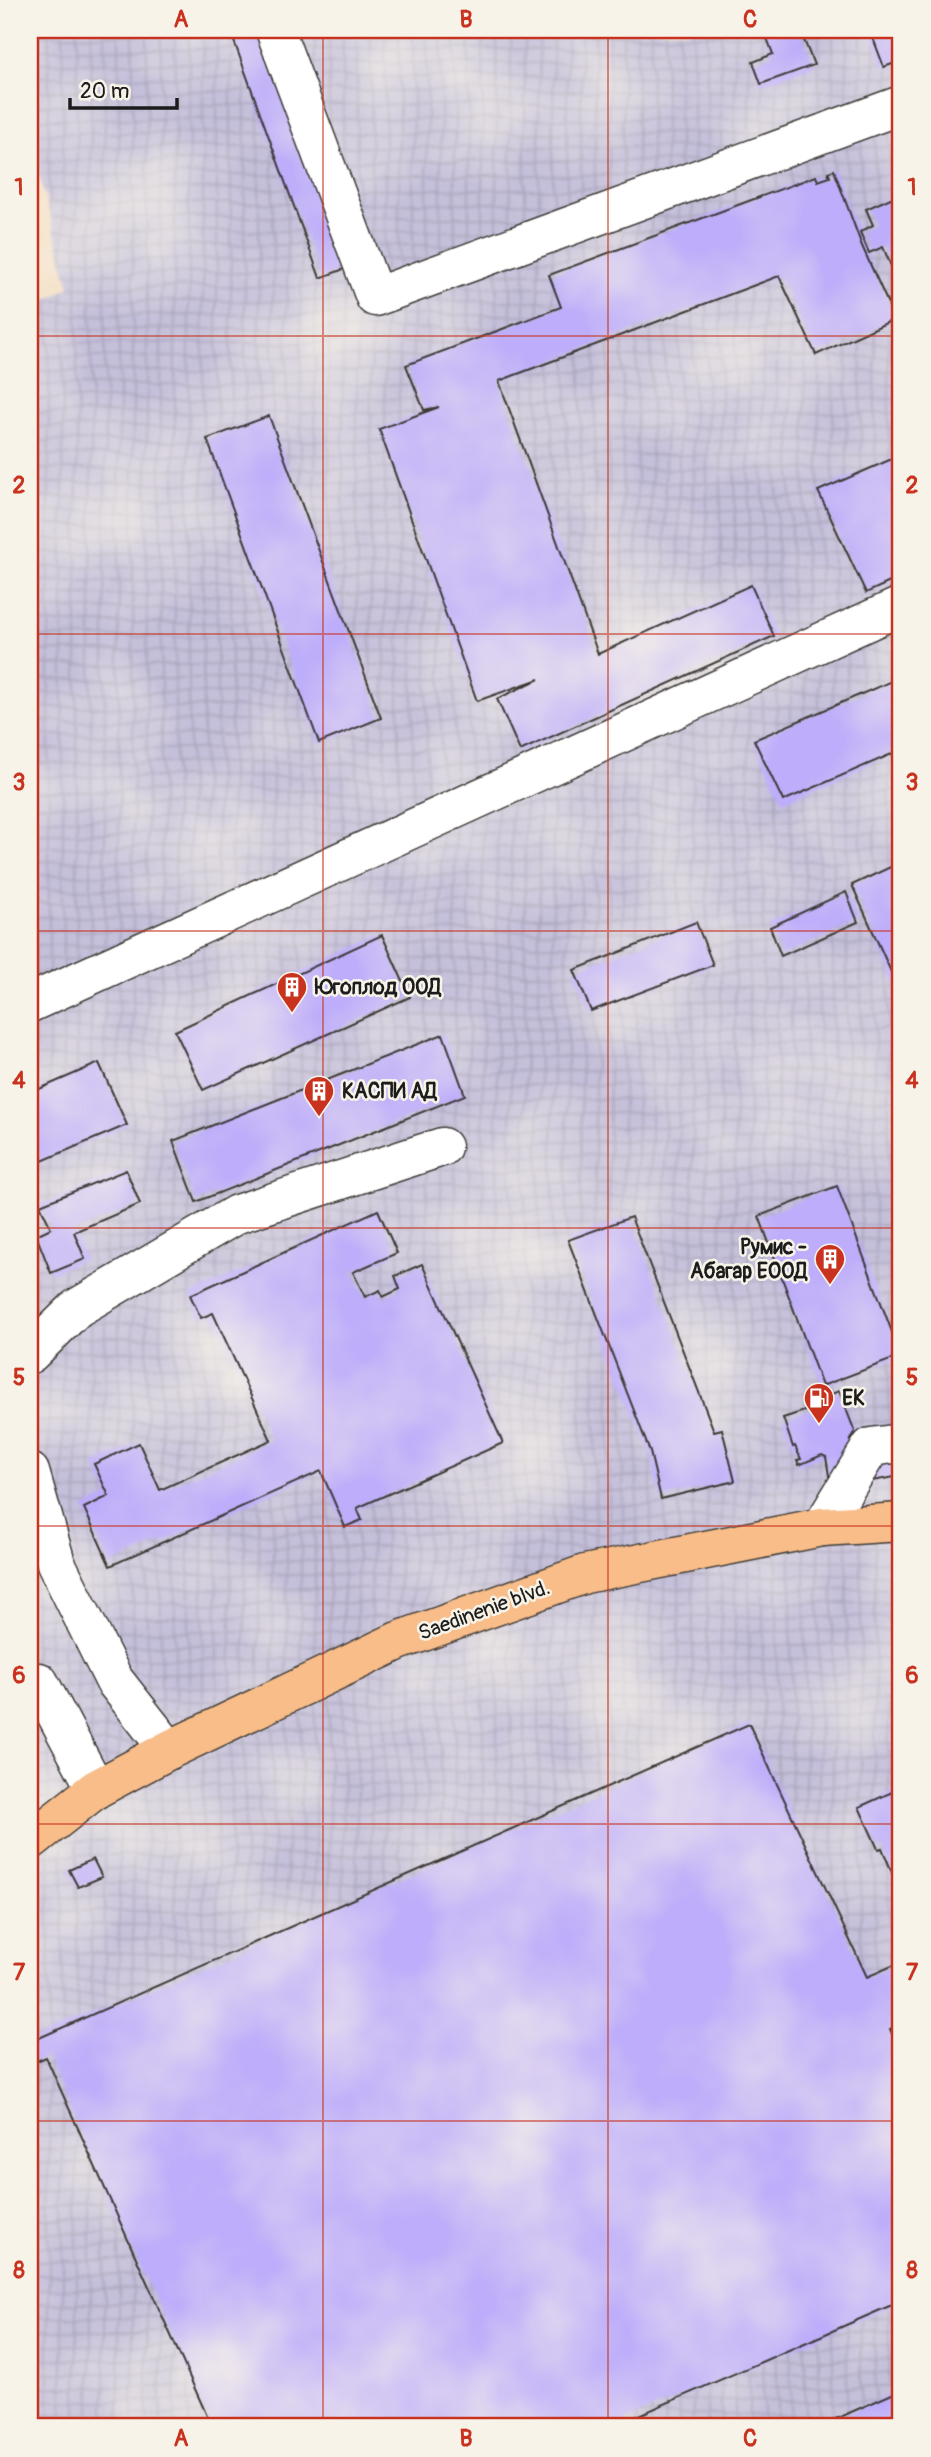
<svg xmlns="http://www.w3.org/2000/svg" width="931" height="2457" font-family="Pangolin,sans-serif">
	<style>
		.industrial { fill: url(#industrial-grid) }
		.building { fill: #beadfa }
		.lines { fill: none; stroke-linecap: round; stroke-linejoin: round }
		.minor-casing { stroke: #3c3935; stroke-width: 41 }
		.major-casing { stroke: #3c3935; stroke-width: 41 }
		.minor { stroke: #fff; stroke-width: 38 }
		.major { stroke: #f8bd89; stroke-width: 38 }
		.grid { fill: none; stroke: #c8321e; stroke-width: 2; stroke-opacity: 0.55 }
		.labels { text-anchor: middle; stroke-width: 5; stroke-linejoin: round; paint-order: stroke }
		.poi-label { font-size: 21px; font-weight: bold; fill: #1c1c1c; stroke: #f7f3e8; text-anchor: start }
		.street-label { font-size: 21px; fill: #1c1c1c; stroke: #f7f3e8 }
		.neatline { fill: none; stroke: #c8321e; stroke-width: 2.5 }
		.grid-label { font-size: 23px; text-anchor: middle; font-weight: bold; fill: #c8321e }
	</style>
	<defs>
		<pattern id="industrial-grid" width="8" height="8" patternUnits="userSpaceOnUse" patternTransform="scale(1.75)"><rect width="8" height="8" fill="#c5c0da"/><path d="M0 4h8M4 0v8" fill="none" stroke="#a9a4ba"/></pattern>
	</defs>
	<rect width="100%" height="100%" fill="#f7f3e8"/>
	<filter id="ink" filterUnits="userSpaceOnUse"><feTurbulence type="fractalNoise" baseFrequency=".0143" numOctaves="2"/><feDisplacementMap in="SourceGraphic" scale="14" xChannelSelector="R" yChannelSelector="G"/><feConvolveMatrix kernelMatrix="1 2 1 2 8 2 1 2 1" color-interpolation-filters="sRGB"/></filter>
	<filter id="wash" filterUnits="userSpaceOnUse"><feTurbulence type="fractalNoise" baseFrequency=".00686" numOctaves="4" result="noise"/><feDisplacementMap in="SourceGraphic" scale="28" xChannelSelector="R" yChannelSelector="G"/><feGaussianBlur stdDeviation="1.57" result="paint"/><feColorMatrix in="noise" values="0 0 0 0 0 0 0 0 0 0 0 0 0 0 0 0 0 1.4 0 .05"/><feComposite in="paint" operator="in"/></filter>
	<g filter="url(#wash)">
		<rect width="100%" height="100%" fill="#f4dfc3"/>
		<polygon class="industrial" points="30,30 901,30 901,2427 30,2427 30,309 70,287 30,144"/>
		<g id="blocks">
			<g class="building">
				<polygon points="230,30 259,30 347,268 320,278"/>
				<polygon points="764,30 800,30 814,65 761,84 753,62 773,54"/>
				<polygon points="870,30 901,30 901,61 884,67"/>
				<polygon points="834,170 862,246 895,319 816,355 779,276 499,381 598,654 751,585 774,636 520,751 497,699 539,679 477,701 379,429 439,407 424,410 406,365 561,307 549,275 816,176 818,181 830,177 828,172"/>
				<polygon points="895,196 901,211 901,261 891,266 883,247 869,253 860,232 873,225 866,209"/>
				<polygon points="269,416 381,718 319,743 207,439"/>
				<polygon points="901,455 901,577 866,593 818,491"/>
				<polygon points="901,677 901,750 783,801 754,740"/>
				<polygon points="901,862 901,994 852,885"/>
				<polygon points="846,892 858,922 781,956 770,927"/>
				<polygon points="696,922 713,965 591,1011 574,970"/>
				<polygon points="382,935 410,997 203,1090 175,1031"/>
				<polygon points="443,1034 465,1095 196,1202 173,1141"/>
				<polygon points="99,1063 127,1125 35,1164 30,1152 30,1093"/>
				<polygon points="126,1170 140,1204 74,1232 85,1259 51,1273 36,1235 51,1228 40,1205"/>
				<polygon points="837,1186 901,1356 822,1386 759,1216"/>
				<polygon points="378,1210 397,1253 353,1272 365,1297 380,1290 383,1297 400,1289 395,1276 422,1264 503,1443 357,1508 362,1520 345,1527 321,1471 110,1566 84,1508 109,1496 94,1464 139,1443 160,1490 271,1440 213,1313 201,1318 190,1295"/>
				<polygon points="631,1217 714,1431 722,1429 735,1481 661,1499 650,1452 568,1240"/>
				<polygon points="821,1390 824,1397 839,1391 855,1432 851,1440 901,1432 901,1476 831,1488 826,1457 822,1455 799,1465 797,1460 801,1459 795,1446 793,1447 783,1418 811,1409 806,1397"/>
				<polygon points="749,1724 867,1977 901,1962 901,2024 890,2029 901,2054 901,2301 612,2427 212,2427 46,2057 30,2064 30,2042"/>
				<polygon points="901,1788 901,1894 882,1848 878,1849 859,1807"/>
				<polygon points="93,1859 102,1877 78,1887 69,1870"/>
				<polygon points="901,2390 901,2427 826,2427 824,2424"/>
			</g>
		</g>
	</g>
	<g filter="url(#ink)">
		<use href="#blocks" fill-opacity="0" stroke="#3c3935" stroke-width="2"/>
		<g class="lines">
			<g class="minor-casing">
				<g id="minor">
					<polyline points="275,30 375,297 901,105"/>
					<polyline points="30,1003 901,606"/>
					<polyline points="30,1354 77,1308 237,1214 442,1147"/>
					<polyline points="30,1472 56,1563 114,1680 169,1750"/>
					<polyline points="822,1527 871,1447 901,1443"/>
					<polyline points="30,1686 39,1682 96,1789"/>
				</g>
			</g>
			<g class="major-casing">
				<polyline id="major" points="30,1841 96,1789 169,1750 398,1641 585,1574 822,1527 901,1522"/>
			</g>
			<use href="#minor" class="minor"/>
			<use href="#major" class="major"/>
		</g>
	</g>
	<path class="grid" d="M 323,30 L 323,2427M 608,30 L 608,2427M 30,336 L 901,336M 30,634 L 901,634M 30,931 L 901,931M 30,1228 L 901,1228M 30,1526 L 901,1526M 30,1824 L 901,1824M 30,2121 L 901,2121"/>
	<defs>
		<g id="building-pin" transform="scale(1.575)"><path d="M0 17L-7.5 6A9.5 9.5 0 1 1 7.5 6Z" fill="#c8321e" stroke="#f7f3e8"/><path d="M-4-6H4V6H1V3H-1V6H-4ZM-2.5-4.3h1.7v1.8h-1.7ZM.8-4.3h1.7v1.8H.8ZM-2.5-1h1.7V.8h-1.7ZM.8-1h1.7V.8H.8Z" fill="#fff"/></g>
		<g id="fuel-pin" transform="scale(1.575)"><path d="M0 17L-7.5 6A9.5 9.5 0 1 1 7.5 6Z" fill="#c8321e" stroke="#f7f3e8"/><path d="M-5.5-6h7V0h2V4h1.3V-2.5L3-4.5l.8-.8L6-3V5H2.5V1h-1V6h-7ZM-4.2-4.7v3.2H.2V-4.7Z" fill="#fff"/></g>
	</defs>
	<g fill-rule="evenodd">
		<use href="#building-pin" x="292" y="987"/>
		<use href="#building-pin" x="319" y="1091"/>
		<use href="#building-pin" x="830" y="1259"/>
		<use href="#fuel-pin" x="819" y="1398"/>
	</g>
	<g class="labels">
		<g class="poi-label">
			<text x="315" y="994">Югоплод ООД</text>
			<text x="342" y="1098">КАСПИ АД</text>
			<text x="807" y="1254" text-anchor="end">Румис -<tspan x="807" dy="24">Абагар ЕООД</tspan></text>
			<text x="842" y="1405">ЕК</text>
		</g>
		<g class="street-label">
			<text transform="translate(484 1610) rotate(-20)" y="7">Saedinenie blvd.</text>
		</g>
	</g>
	<rect width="931" height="2457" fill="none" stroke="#f7f3e8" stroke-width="77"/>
	<path d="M70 98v10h107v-10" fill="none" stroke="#1c1c1c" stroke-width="3.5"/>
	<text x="80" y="98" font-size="21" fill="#1c1c1c" stroke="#f7f3e8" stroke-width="5" paint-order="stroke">20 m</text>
	<rect x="38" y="38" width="854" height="2380" class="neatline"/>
	<g class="grid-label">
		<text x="181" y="27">A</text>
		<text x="466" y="27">B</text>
		<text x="750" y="27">C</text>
		<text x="19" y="195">1</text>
		<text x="912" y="195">1</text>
		<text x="19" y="493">2</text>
		<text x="912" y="493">2</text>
		<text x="19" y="790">3</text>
		<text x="912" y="790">3</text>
		<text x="19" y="1088">4</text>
		<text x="912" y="1088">4</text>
		<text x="19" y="1385">5</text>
		<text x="912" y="1385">5</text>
		<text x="19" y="1683">6</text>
		<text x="912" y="1683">6</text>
		<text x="19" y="1980">7</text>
		<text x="912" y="1980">7</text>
		<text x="19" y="2278">8</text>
		<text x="912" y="2278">8</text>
		<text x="181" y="2446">A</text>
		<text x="466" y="2446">B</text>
		<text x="750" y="2446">C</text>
	</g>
</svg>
